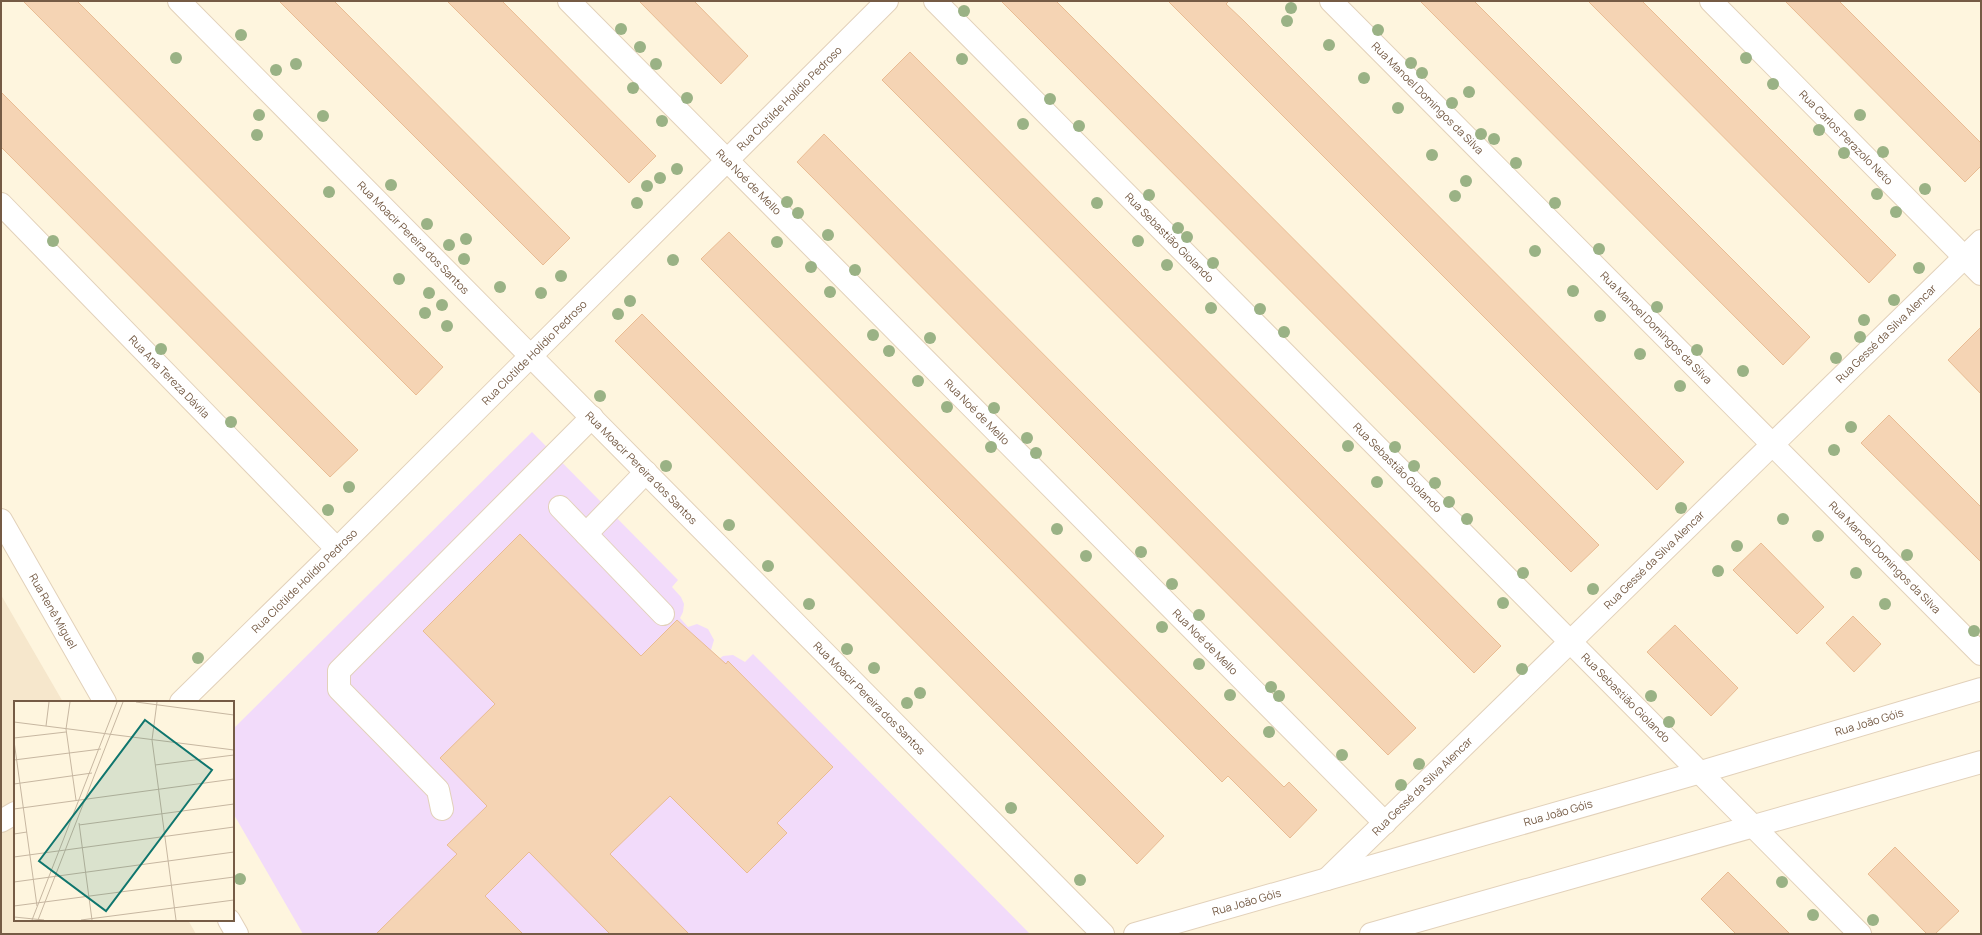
<svg xmlns="http://www.w3.org/2000/svg" width="1982" height="935" font-family="Manrope,sans-serif">
	<style>
		.residential { fill: #f6e7cc }
		.education { fill: #f2dbfa }
		.building { fill: #f5d4b4; stroke: #e9bc93 }
		.lines { fill: none; stroke-linecap: round; stroke-linejoin: round }
		.minor-casing { stroke: #e2d1ba; stroke-width: 24 }
		.minor { stroke: #fff; stroke-width: 22 }
		.tree { fill: #9ab285 }
		.labels { text-anchor: middle; stroke-width: 3.5; stroke-linejoin: round; paint-order: stroke }
		.street-label { font-size: 11px; fill: #755b45; stroke: #fff8e6 }
		.inset-road { fill: none; stroke: #c7b7a1; stroke-width: 1 }
		.view { fill: #0f766e; fill-opacity: 0.15; stroke: #0f766e; stroke-width: 2 }
		.inset-edge { fill: none; stroke: #755b45; stroke-width: 2 }
	</style>
	<rect width="100%" height="100%" fill="#fef5de"/>
	<polygon class="residential" points="1,595 63,702 15,702 15,920 188,920 196,934 1,934"/>
	<polygon class="education" points="532,432 678,580 672,587 681,597 684,604 683,612 680,618 688,627 697,624 708,629 714,640 711,650 719,659 723,656 733,655 745,662 753,654 1030,934 303,934 233,813 233,729"/>
	<g class="building">
		<polygon points="23,1 77,1 443,367 416,395"/>
		<polygon points="279,1 334,1 570,238 543,265"/>
		<polygon points="447,1 502,1 656,156 629,183"/>
		<polygon points="639,1 694,1 748,56 721,84"/>
		<polygon points="1001,1 1056,1 1599,545 1571,572"/>
		<polygon points="1168,1 1229,1 1226,4 1244,21 1684,462 1657,490"/>
		<polygon points="1420,1 1474,1 1810,337 1783,365"/>
		<polygon points="1588,1 1642,1 1896,255 1869,283"/>
		<polygon points="1785,1 1839,1 1981,143 1981,166 1965,182"/>
		<polygon points="910,52 1501,646 1474,673 882,80"/>
		<polygon points="1,92 358,450 330,477 1,147"/>
		<polygon points="824,134 1416,728 1388,755 797,162"/>
		<polygon points="729,232 1232,736 1284,787 1289,782 1317,810 1290,838 1228,776 1222,782 701,259"/>
		<polygon points="642,314 1164,836 1137,864 615,341"/>
		<polygon points="1981,327 1981,394 1948,360"/>
		<polygon points="1889,415 1981,507 1981,562 1861,443"/>
		<polygon points="520,534 641,656 677,620 726,664 728,661 833,767 777,823 787,833 747,873 670,796 610,854 689,934 610,934 529,852 485,896 523,934 376,934 457,854 447,845 487,806 440,758 495,704 423,631"/>
		<polygon points="1761,543 1824,607 1797,634 1733,570"/>
		<polygon points="1853,616 1881,644 1854,672 1826,643"/>
		<polygon points="1675,625 1738,688 1711,716 1647,652"/>
		<polygon points="1895,847 1959,911 1935,934 1927,934 1868,874"/>
		<polygon points="1728,872 1790,934 1736,934 1701,899"/>
	</g>
	<g class="lines">
		<g class="minor-casing">
			<g id="minor">
				<path id="s1" d="M 179,1 L 1103,934"/>
				<path id="s2" d="M 569,1 L 1385,823"/>
				<path id="s3" d="M 935,1 L 1860,934"/>
				<path id="s4" d="M 1331,1 L 1981,654"/>
				<path id="s5" d="M 1711,1 L 1981,274"/>
				<path id="s6" d="M 1,204 L 337,549"/>
				<polyline points="646,472 586,534 663,614"/>
				<polyline points="560,507 586,534"/>
				<path id="s7" d="M 1,520 L 105,702"/>
				<path id="s8" d="M 181,702 L 337,549 L 887,1"/>
				<polyline points="442,809 438,790 339,689 339,671 592,417"/>
				<polyline points="1,821 15,813"/>
				<path id="s9" d="M 1327,879 L 1981,241"/>
				<polyline points="229,920 237,934"/>
				<path id="s10" d="M 1135,934 L 1701,772 L 1981,689"/>
				<polyline points="1371,934 1981,762"/>
			</g>
		</g>
		<use href="#minor" class="minor"/>
	</g>
	<g class="tree">
		<circle cx="1291" cy="8" r="6"/>
		<circle cx="964" cy="11" r="6"/>
		<circle cx="1287" cy="21" r="6"/>
		<circle cx="621" cy="29" r="6"/>
		<circle cx="1378" cy="30" r="6"/>
		<circle cx="241" cy="35" r="6"/>
		<circle cx="1329" cy="45" r="6"/>
		<circle cx="640" cy="47" r="6"/>
		<circle cx="176" cy="58" r="6"/>
		<circle cx="1746" cy="58" r="6"/>
		<circle cx="962" cy="59" r="6"/>
		<circle cx="1411" cy="63" r="6"/>
		<circle cx="296" cy="64" r="6"/>
		<circle cx="656" cy="64" r="6"/>
		<circle cx="276" cy="70" r="6"/>
		<circle cx="1422" cy="73" r="6"/>
		<circle cx="1364" cy="78" r="6"/>
		<circle cx="1773" cy="84" r="6"/>
		<circle cx="633" cy="88" r="6"/>
		<circle cx="1469" cy="92" r="6"/>
		<circle cx="687" cy="98" r="6"/>
		<circle cx="1050" cy="99" r="6"/>
		<circle cx="1452" cy="103" r="6"/>
		<circle cx="1398" cy="108" r="6"/>
		<circle cx="259" cy="115" r="6"/>
		<circle cx="1860" cy="115" r="6"/>
		<circle cx="323" cy="116" r="6"/>
		<circle cx="662" cy="121" r="6"/>
		<circle cx="1023" cy="124" r="6"/>
		<circle cx="1079" cy="126" r="6"/>
		<circle cx="1819" cy="130" r="6"/>
		<circle cx="1481" cy="134" r="6"/>
		<circle cx="257" cy="135" r="6"/>
		<circle cx="1494" cy="139" r="6"/>
		<circle cx="1883" cy="152" r="6"/>
		<circle cx="1844" cy="153" r="6"/>
		<circle cx="1432" cy="155" r="6"/>
		<circle cx="1516" cy="163" r="6"/>
		<circle cx="677" cy="169" r="6"/>
		<circle cx="660" cy="178" r="6"/>
		<circle cx="1466" cy="181" r="6"/>
		<circle cx="391" cy="185" r="6"/>
		<circle cx="647" cy="186" r="6"/>
		<circle cx="1925" cy="189" r="6"/>
		<circle cx="329" cy="192" r="6"/>
		<circle cx="1877" cy="194" r="6"/>
		<circle cx="1149" cy="195" r="6"/>
		<circle cx="1455" cy="196" r="6"/>
		<circle cx="787" cy="202" r="6"/>
		<circle cx="637" cy="203" r="6"/>
		<circle cx="1097" cy="203" r="6"/>
		<circle cx="1555" cy="203" r="6"/>
		<circle cx="1896" cy="212" r="6"/>
		<circle cx="798" cy="213" r="6"/>
		<circle cx="427" cy="224" r="6"/>
		<circle cx="1178" cy="228" r="6"/>
		<circle cx="828" cy="235" r="6"/>
		<circle cx="1187" cy="237" r="6"/>
		<circle cx="466" cy="239" r="6"/>
		<circle cx="53" cy="241" r="6"/>
		<circle cx="1138" cy="241" r="6"/>
		<circle cx="777" cy="242" r="6"/>
		<circle cx="449" cy="245" r="6"/>
		<circle cx="1599" cy="249" r="6"/>
		<circle cx="1535" cy="251" r="6"/>
		<circle cx="464" cy="259" r="6"/>
		<circle cx="673" cy="260" r="6"/>
		<circle cx="1213" cy="263" r="6"/>
		<circle cx="1167" cy="265" r="6"/>
		<circle cx="811" cy="267" r="6"/>
		<circle cx="1919" cy="268" r="6"/>
		<circle cx="855" cy="270" r="6"/>
		<circle cx="561" cy="276" r="6"/>
		<circle cx="399" cy="279" r="6"/>
		<circle cx="500" cy="287" r="6"/>
		<circle cx="1573" cy="291" r="6"/>
		<circle cx="830" cy="292" r="6"/>
		<circle cx="429" cy="293" r="6"/>
		<circle cx="541" cy="293" r="6"/>
		<circle cx="1894" cy="300" r="6"/>
		<circle cx="630" cy="301" r="6"/>
		<circle cx="442" cy="305" r="6"/>
		<circle cx="1657" cy="307" r="6"/>
		<circle cx="1211" cy="308" r="6"/>
		<circle cx="1260" cy="309" r="6"/>
		<circle cx="425" cy="313" r="6"/>
		<circle cx="618" cy="314" r="6"/>
		<circle cx="1600" cy="316" r="6"/>
		<circle cx="1864" cy="320" r="6"/>
		<circle cx="447" cy="326" r="6"/>
		<circle cx="1284" cy="332" r="6"/>
		<circle cx="873" cy="335" r="6"/>
		<circle cx="1860" cy="337" r="6"/>
		<circle cx="930" cy="338" r="6"/>
		<circle cx="161" cy="349" r="6"/>
		<circle cx="1697" cy="350" r="6"/>
		<circle cx="889" cy="351" r="6"/>
		<circle cx="1640" cy="354" r="6"/>
		<circle cx="1836" cy="358" r="6"/>
		<circle cx="1743" cy="371" r="6"/>
		<circle cx="918" cy="381" r="6"/>
		<circle cx="1680" cy="386" r="6"/>
		<circle cx="600" cy="396" r="6"/>
		<circle cx="947" cy="407" r="6"/>
		<circle cx="994" cy="408" r="6"/>
		<circle cx="231" cy="422" r="6"/>
		<circle cx="1851" cy="427" r="6"/>
		<circle cx="1027" cy="438" r="6"/>
		<circle cx="1348" cy="446" r="6"/>
		<circle cx="991" cy="447" r="6"/>
		<circle cx="1395" cy="447" r="6"/>
		<circle cx="1834" cy="450" r="6"/>
		<circle cx="1036" cy="453" r="6"/>
		<circle cx="666" cy="466" r="6"/>
		<circle cx="1414" cy="466" r="6"/>
		<circle cx="1377" cy="482" r="6"/>
		<circle cx="1435" cy="483" r="6"/>
		<circle cx="349" cy="487" r="6"/>
		<circle cx="1449" cy="502" r="6"/>
		<circle cx="1681" cy="508" r="6"/>
		<circle cx="328" cy="510" r="6"/>
		<circle cx="1467" cy="519" r="6"/>
		<circle cx="1783" cy="519" r="6"/>
		<circle cx="729" cy="525" r="6"/>
		<circle cx="1057" cy="529" r="6"/>
		<circle cx="1818" cy="536" r="6"/>
		<circle cx="1737" cy="546" r="6"/>
		<circle cx="1141" cy="552" r="6"/>
		<circle cx="1907" cy="555" r="6"/>
		<circle cx="1086" cy="556" r="6"/>
		<circle cx="768" cy="566" r="6"/>
		<circle cx="1718" cy="571" r="6"/>
		<circle cx="1523" cy="573" r="6"/>
		<circle cx="1856" cy="573" r="6"/>
		<circle cx="1172" cy="584" r="6"/>
		<circle cx="1593" cy="589" r="6"/>
		<circle cx="1503" cy="603" r="6"/>
		<circle cx="809" cy="604" r="6"/>
		<circle cx="1885" cy="604" r="6"/>
		<circle cx="1199" cy="615" r="6"/>
		<circle cx="1162" cy="627" r="6"/>
		<circle cx="1974" cy="631" r="6"/>
		<circle cx="847" cy="649" r="6"/>
		<circle cx="198" cy="658" r="6"/>
		<circle cx="1199" cy="664" r="6"/>
		<circle cx="874" cy="668" r="6"/>
		<circle cx="1522" cy="669" r="6"/>
		<circle cx="1271" cy="687" r="6"/>
		<circle cx="920" cy="693" r="6"/>
		<circle cx="1230" cy="695" r="6"/>
		<circle cx="1279" cy="696" r="6"/>
		<circle cx="1651" cy="696" r="6"/>
		<circle cx="907" cy="703" r="6"/>
		<circle cx="1669" cy="722" r="6"/>
		<circle cx="1269" cy="732" r="6"/>
		<circle cx="1342" cy="755" r="6"/>
		<circle cx="1419" cy="764" r="6"/>
		<circle cx="1401" cy="785" r="6"/>
		<circle cx="1011" cy="808" r="6"/>
		<circle cx="240" cy="879" r="6"/>
		<circle cx="1080" cy="880" r="6"/>
		<circle cx="1782" cy="882" r="6"/>
		<circle cx="1813" cy="915" r="6"/>
		<circle cx="1873" cy="920" r="6"/>
	</g>
	<g class="labels">
		<g class="street-label">
			<text dy="4" stroke="none"><textPath href="#s8" startOffset="857">Rua Clotilde Holídio Pedroso</textPath></text>
			<text dy="4" stroke="none"><textPath href="#s4" startOffset="137">Rua Manoel Domingos da Silva</textPath></text>
			<text dy="4" stroke="none"><textPath href="#s5" startOffset="192">Rua Carlos Perazolo Neto</textPath></text>
			<text dy="4" stroke="none"><textPath href="#s2" startOffset="255">Rua Noé de Mello</textPath></text>
			<text dy="4" stroke="none"><textPath href="#s1" startOffset="333">Rua Moacir Pereira dos Santos</textPath></text>
			<text dy="4" stroke="none"><textPath href="#s3" startOffset="333">Rua Sebastião Giolando</textPath></text>
			<text dy="4" stroke="none"><textPath href="#s4" startOffset="461">Rua Manoel Domingos da Silva</textPath></text>
			<text dy="4" stroke="none"><textPath href="#s9" startOffset="781">Rua Gessé da Silva Alencar</textPath></text>
			<text dy="4" stroke="none"><textPath href="#s8" startOffset="497">Rua Clotilde Holídio Pedroso</textPath></text>
			<text dy="4" stroke="none"><textPath href="#s6" startOffset="241">Rua Ana Tereza Dávila</textPath></text>
			<text dy="4" stroke="none"><textPath href="#s2" startOffset="579">Rua Noé de Mello</textPath></text>
			<text dy="4" stroke="none"><textPath href="#s1" startOffset="657">Rua Moacir Pereira dos Santos</textPath></text>
			<text dy="4" stroke="none"><textPath href="#s3" startOffset="657">Rua Sebastião Giolando</textPath></text>
			<text dy="4" stroke="none"><textPath href="#s4" startOffset="785">Rua Manoel Domingos da Silva</textPath></text>
			<text dy="4" stroke="none"><textPath href="#s9" startOffset="457">Rua Gessé da Silva Alencar</textPath></text>
			<text dy="4" stroke="none"><textPath href="#s8" startOffset="173">Rua Clotilde Holídio Pedroso</textPath></text>
			<text dy="4" stroke="none"><textPath href="#s7" startOffset="105">Rua Renê Miguel</textPath></text>
			<text dy="4" stroke="none"><textPath href="#s2" startOffset="903">Rua Noé de Mello</textPath></text>
			<text dy="4" stroke="none"><textPath href="#s3" startOffset="981">Rua Sebastião Giolando</textPath></text>
			<text dy="4" stroke="none"><textPath href="#s1" startOffset="981">Rua Moacir Pereira dos Santos</textPath></text>
			<text dy="4" stroke="none"><textPath href="#s10" startOffset="764">Rua João Góis</textPath></text>
			<text dy="4" stroke="none"><textPath href="#s9" startOffset="133">Rua Gessé da Silva Alencar</textPath></text>
			<text dy="4" stroke="none"><textPath href="#s10" startOffset="440">Rua João Góis</textPath></text>
			<text dy="4" stroke="none"><textPath href="#s10" startOffset="116">Rua João Góis</textPath></text>
		</g>
	</g>
	<g transform="translate(14 701)">
		<rect width="220" height="220" fill="#fef5de"/>
		<path class="inset-road" d="M 56,1 L 52,28 L 62,99M 122,1 L 220,14M 143,1 L 138,39 L 162,219M 0,21 L 220,49M 32,25 L 35,1M 0,37 L 52,31M 0,40 L 23,205M 0,59 L 87,48M 141,64 L 220,54M 0,83 L 78,72M 0,108 L 220,78M 65,122 L 78,219M 65,124 L 220,103M 0,133 L 13,131M 0,156 L 220,126M 0,181 L 220,151M 0,205 L 220,176M 0,216 L 30,219M 18,219 L 103,1M 24,219 L 109,1M 67,219 L 220,199"/>
		<path class="view" d="M 131,19 L 198,69 L 92,210 L 25,160 Z"/>
		<rect width="220" height="220" class="inset-edge"/>
	</g>
	<rect width="1982" height="935" fill="none" stroke="#755b45" stroke-width="4"/>
</svg>
